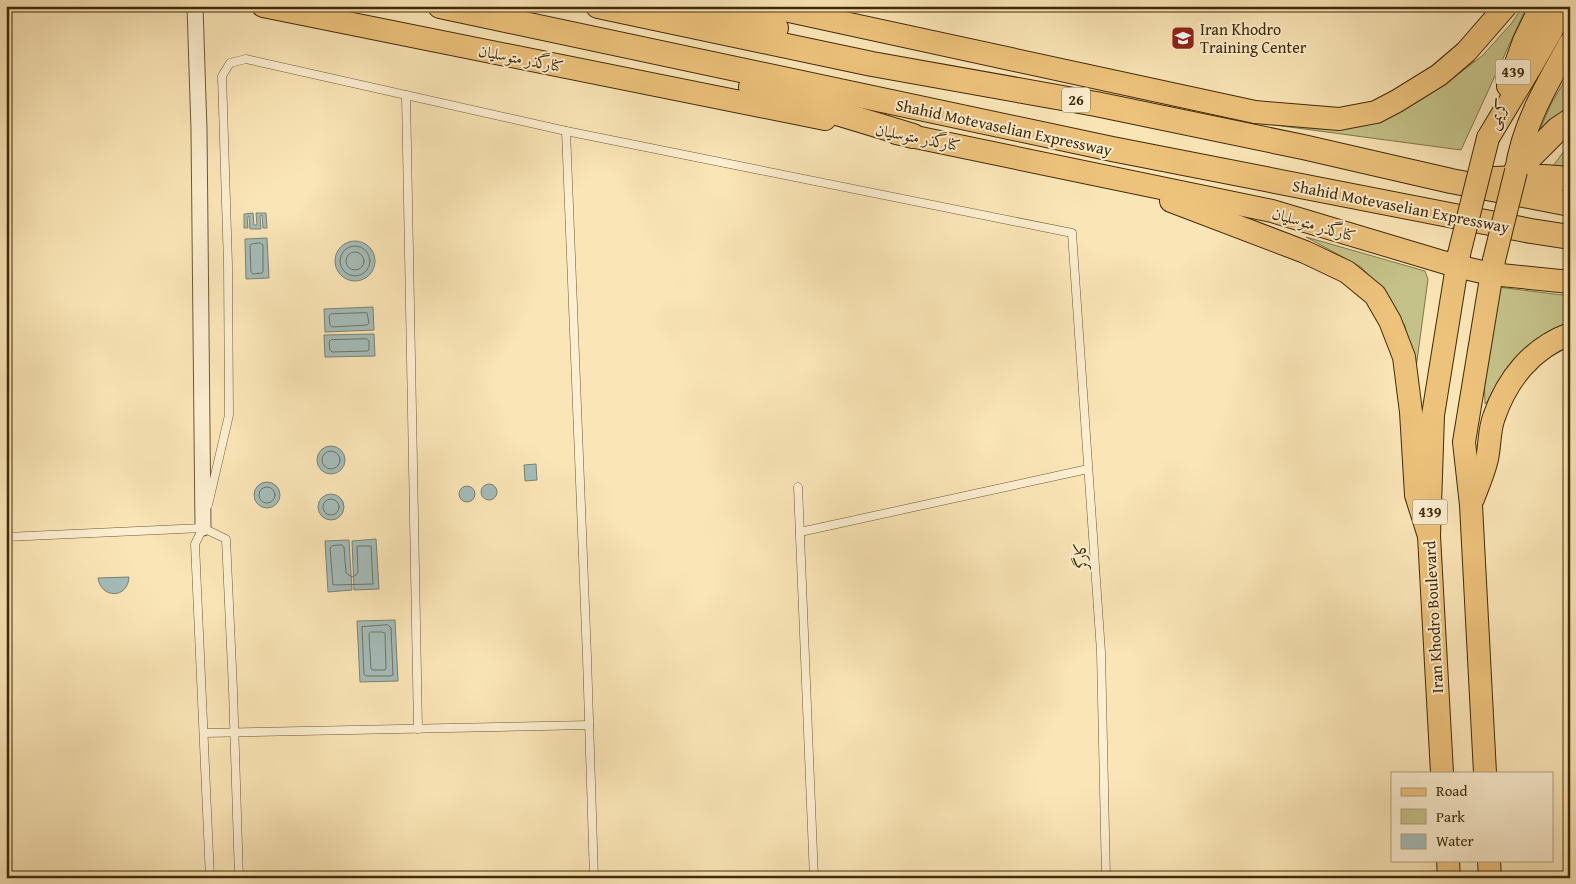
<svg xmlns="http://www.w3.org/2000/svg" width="1576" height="884" font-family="'Gentium Book Plus',Amiri,serif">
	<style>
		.green { fill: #c5c289; stroke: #827648 }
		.water { fill: #a4bcb9; stroke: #7c8271 }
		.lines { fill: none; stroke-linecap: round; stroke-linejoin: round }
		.shore { stroke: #727360; stroke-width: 1 }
		.service-casing { stroke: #6e5932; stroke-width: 9 }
		.minor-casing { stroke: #6e5932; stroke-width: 17 }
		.primary-casing { stroke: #402a06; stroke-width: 24 }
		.trunk-casing { stroke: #402a06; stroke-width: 26 }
		.service { stroke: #fceed0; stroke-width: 8 }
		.minor { stroke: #fceed0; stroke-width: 15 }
		.primary { stroke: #edc27b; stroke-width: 22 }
		.trunk { stroke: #edc27b; stroke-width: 24 }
		.primary-bridge-casing { stroke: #402a06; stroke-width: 24; stroke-linecap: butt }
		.primary-bridge { stroke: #edc27b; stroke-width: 22 }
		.labels { text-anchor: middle; stroke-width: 4; stroke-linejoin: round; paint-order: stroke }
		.shield { fill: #fceed0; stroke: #786543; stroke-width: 1 }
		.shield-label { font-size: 15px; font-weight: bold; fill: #402a06 }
		.poi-label { font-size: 16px; fill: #402a06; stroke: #fceed0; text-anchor: start }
		.street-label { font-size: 16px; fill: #402a06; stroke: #fceed0 }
	</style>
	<rect width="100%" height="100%" fill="#fae5b6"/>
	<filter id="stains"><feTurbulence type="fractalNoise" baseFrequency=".004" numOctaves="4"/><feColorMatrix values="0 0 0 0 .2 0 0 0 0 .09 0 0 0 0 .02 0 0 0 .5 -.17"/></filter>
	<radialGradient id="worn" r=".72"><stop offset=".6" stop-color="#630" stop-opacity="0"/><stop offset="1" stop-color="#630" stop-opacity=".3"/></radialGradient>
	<g class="green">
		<polygon points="1523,6 1527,6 1461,150 1267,124 1328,128 1445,84 1482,56 1511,24"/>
		<polygon points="1570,72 1570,115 1534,143 1551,104"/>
		<polygon points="1570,143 1570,172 1550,170"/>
		<polygon points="1306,237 1425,271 1428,279 1414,383 1411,355 1405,326 1389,297 1361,267"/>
		<polygon points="1498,287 1570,296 1570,324 1502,385 1485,404 1484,374"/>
	</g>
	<g class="water">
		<polygon points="253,213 254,225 257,225 256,213 266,213 267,228 263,228 262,215 260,216 261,229 250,229 249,216 247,217 248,228 244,228 244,214"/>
		<polygon points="267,238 269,278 246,279 245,239"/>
		<circle cx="355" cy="261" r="20"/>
		<polygon points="373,307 374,330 325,332 324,309"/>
		<polygon points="374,334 375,356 325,357 324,335"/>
		<circle cx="331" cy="460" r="14"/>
		<polygon points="536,464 537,480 525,481 524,465"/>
		<circle cx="267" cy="495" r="13"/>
		<circle cx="489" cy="492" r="8"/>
		<circle cx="467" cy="494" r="8"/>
		<circle cx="331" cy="507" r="13"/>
		<polygon points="376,539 379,589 354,590 352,541"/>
		<polygon points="349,540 352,590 328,592 325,541"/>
		<path d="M 129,577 C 128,599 101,599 98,578 Z"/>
		<polygon points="395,620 398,681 360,682 357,621"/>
	</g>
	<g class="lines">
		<g class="shore">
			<polygon points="260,243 263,245 263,272 262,273 253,274 251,272 250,245 252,244"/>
			<circle cx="355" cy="261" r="15"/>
			<circle cx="355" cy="261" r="9"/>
			<polygon points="367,313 369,323 367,325 332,327 330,325 329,316 331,314"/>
			<polygon points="367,339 369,341 369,349 368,351 332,352 330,350 329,342 331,340"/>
			<circle cx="331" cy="460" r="9"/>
			<circle cx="267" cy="495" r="8"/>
			<circle cx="331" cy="507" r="8"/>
			<polygon points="342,545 344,547 346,573 352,577 356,575 358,572 357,546 371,546 373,584 333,585 330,548 332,546"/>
			<polygon points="388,625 391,628 393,675 390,676 366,676 364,674 362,627"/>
			<polygon points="371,632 382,632 385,633 386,668 385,670 373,670 371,669 369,634"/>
		</g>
		<g class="service-casing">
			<g id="service">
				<polyline points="406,95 418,729"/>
				<polyline points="566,131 587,657 594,878"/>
				<polyline points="798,487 814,878"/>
				<polyline points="208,505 229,415 228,265 222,76 230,63 246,59 566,131 1072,233 1101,652 1106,878"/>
				<polyline points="204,526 195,544 210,878"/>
				<polyline points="800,532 1088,469"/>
				<polyline points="6,537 203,528 226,539 233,690 239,878"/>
				<polyline points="204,733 589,725"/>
			</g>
		</g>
		<g class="minor-casing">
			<polyline id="minor" points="195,6 199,130 203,528"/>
		</g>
		<g class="primary-casing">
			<g id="primary">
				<polyline points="263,6 825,119"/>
				<polyline points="766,6 1255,112 1339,119 1376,112 1397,101 1439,75 1466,52 1506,6"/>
				<polyline points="1508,86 1524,41 1541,6"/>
				<polyline points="896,133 1272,211 1456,266 1491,274 1570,282"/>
				<polyline points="1488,138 1533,63 1561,14 1568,6"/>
				<path d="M 1516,171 C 1523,124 1547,84 1570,43"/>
				<polyline points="1171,201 1305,252 1347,272 1375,295 1390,321 1404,357 1411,412 1416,495 1429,536"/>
				<path d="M 1473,499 C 1478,486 1484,472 1487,459 C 1490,445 1489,430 1494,417 C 1507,379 1532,348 1570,334"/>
				<polyline points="1442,773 1429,536 1433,415 1459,254"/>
				<polyline points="1485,773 1471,505 1464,442 1494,260"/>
				<polyline points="1448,860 1449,878"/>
				<polyline points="1489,860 1490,878"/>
			</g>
		</g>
		<g class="trunk-casing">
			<g id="trunk">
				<polyline points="440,6 1112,149 1531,231 1570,237"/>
				<polyline points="598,6 872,64 1096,104 1303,147 1451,181 1570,204"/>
				<polyline points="691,6 776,28"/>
				<polyline points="751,87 913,136"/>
				<polyline points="1516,171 1558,129 1570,121"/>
				<polyline points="1494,179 1544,177 1570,179"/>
			</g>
		</g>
		<use href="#service" class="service"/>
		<use href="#minor" class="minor"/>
		<use href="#primary" class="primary"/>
		<use href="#trunk" class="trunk"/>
		<g class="primary-bridge-casing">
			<g id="primary-bridge">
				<polyline points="1459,254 1488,138"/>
				<polyline points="1494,260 1516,171"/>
			</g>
		</g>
		<use href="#primary-bridge" class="primary-bridge"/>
	</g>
	<defs>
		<g id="university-square" transform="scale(1.25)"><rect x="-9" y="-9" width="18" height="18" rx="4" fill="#8f2418" stroke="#fceed0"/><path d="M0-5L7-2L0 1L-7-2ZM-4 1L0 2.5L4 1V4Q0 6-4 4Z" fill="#fff"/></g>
	</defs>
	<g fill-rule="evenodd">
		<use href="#university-square" x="1183" y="38"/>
	</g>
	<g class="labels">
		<g class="shield">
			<rect x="1495.5" y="59.5" width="35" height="25" rx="4"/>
			<rect x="1062" y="87.5" width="28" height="25" rx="4"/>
			<rect x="1412.5" y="499.5" width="35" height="25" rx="4"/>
		</g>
		<g class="shield-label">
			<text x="1513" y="77">439</text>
			<text x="1076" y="105">26</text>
			<text x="1430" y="517">439</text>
		</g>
		<g class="poi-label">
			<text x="1200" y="35">Iran Khodro<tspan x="1200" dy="18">Training Center</tspan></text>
		</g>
		<g class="street-label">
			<text transform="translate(521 58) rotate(11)" y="6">کنارگذر متوسلیان</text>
			<text transform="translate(1497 114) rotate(-68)" y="6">کریمی</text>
			<text transform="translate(1004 127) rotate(12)" y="6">Shahid Motevaselian Expressway</text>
			<text transform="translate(918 137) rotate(11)" y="6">کنارگذر متوسلیان</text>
			<text transform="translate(1401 206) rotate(11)" y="6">Shahid Motevaselian Expressway</text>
			<text transform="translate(1314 224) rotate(16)" y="6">کنارگذر متوسلیان</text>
			<text transform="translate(1080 556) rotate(-94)" y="6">کارگر</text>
			<text transform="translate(1433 617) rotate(-93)" y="6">Iran Khodro Boulevard</text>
		</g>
	</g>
	<rect width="1576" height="884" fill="none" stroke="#fae5b6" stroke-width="25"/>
	<rect x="8" y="8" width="1561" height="869" fill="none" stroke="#402a06" stroke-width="2.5"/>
	<rect x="12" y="12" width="1551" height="859" fill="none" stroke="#402a06"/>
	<rect x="1391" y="772" width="162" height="90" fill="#fceed0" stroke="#b1a07f"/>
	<rect x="1401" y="788" width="25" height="8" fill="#edc27b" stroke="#b1a07f"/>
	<text x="1436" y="796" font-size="15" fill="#402a06">Road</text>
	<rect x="1401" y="809" width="25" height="15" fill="#c5c289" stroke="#b1a07f"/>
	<text x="1436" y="822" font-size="15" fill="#402a06">Park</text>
	<rect x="1401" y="834" width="25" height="15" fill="#a4bcb9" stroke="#b1a07f"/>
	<text x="1436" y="846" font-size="15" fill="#402a06">Water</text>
	<rect width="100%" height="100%" filter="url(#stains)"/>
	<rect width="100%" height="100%" fill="url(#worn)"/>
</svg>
